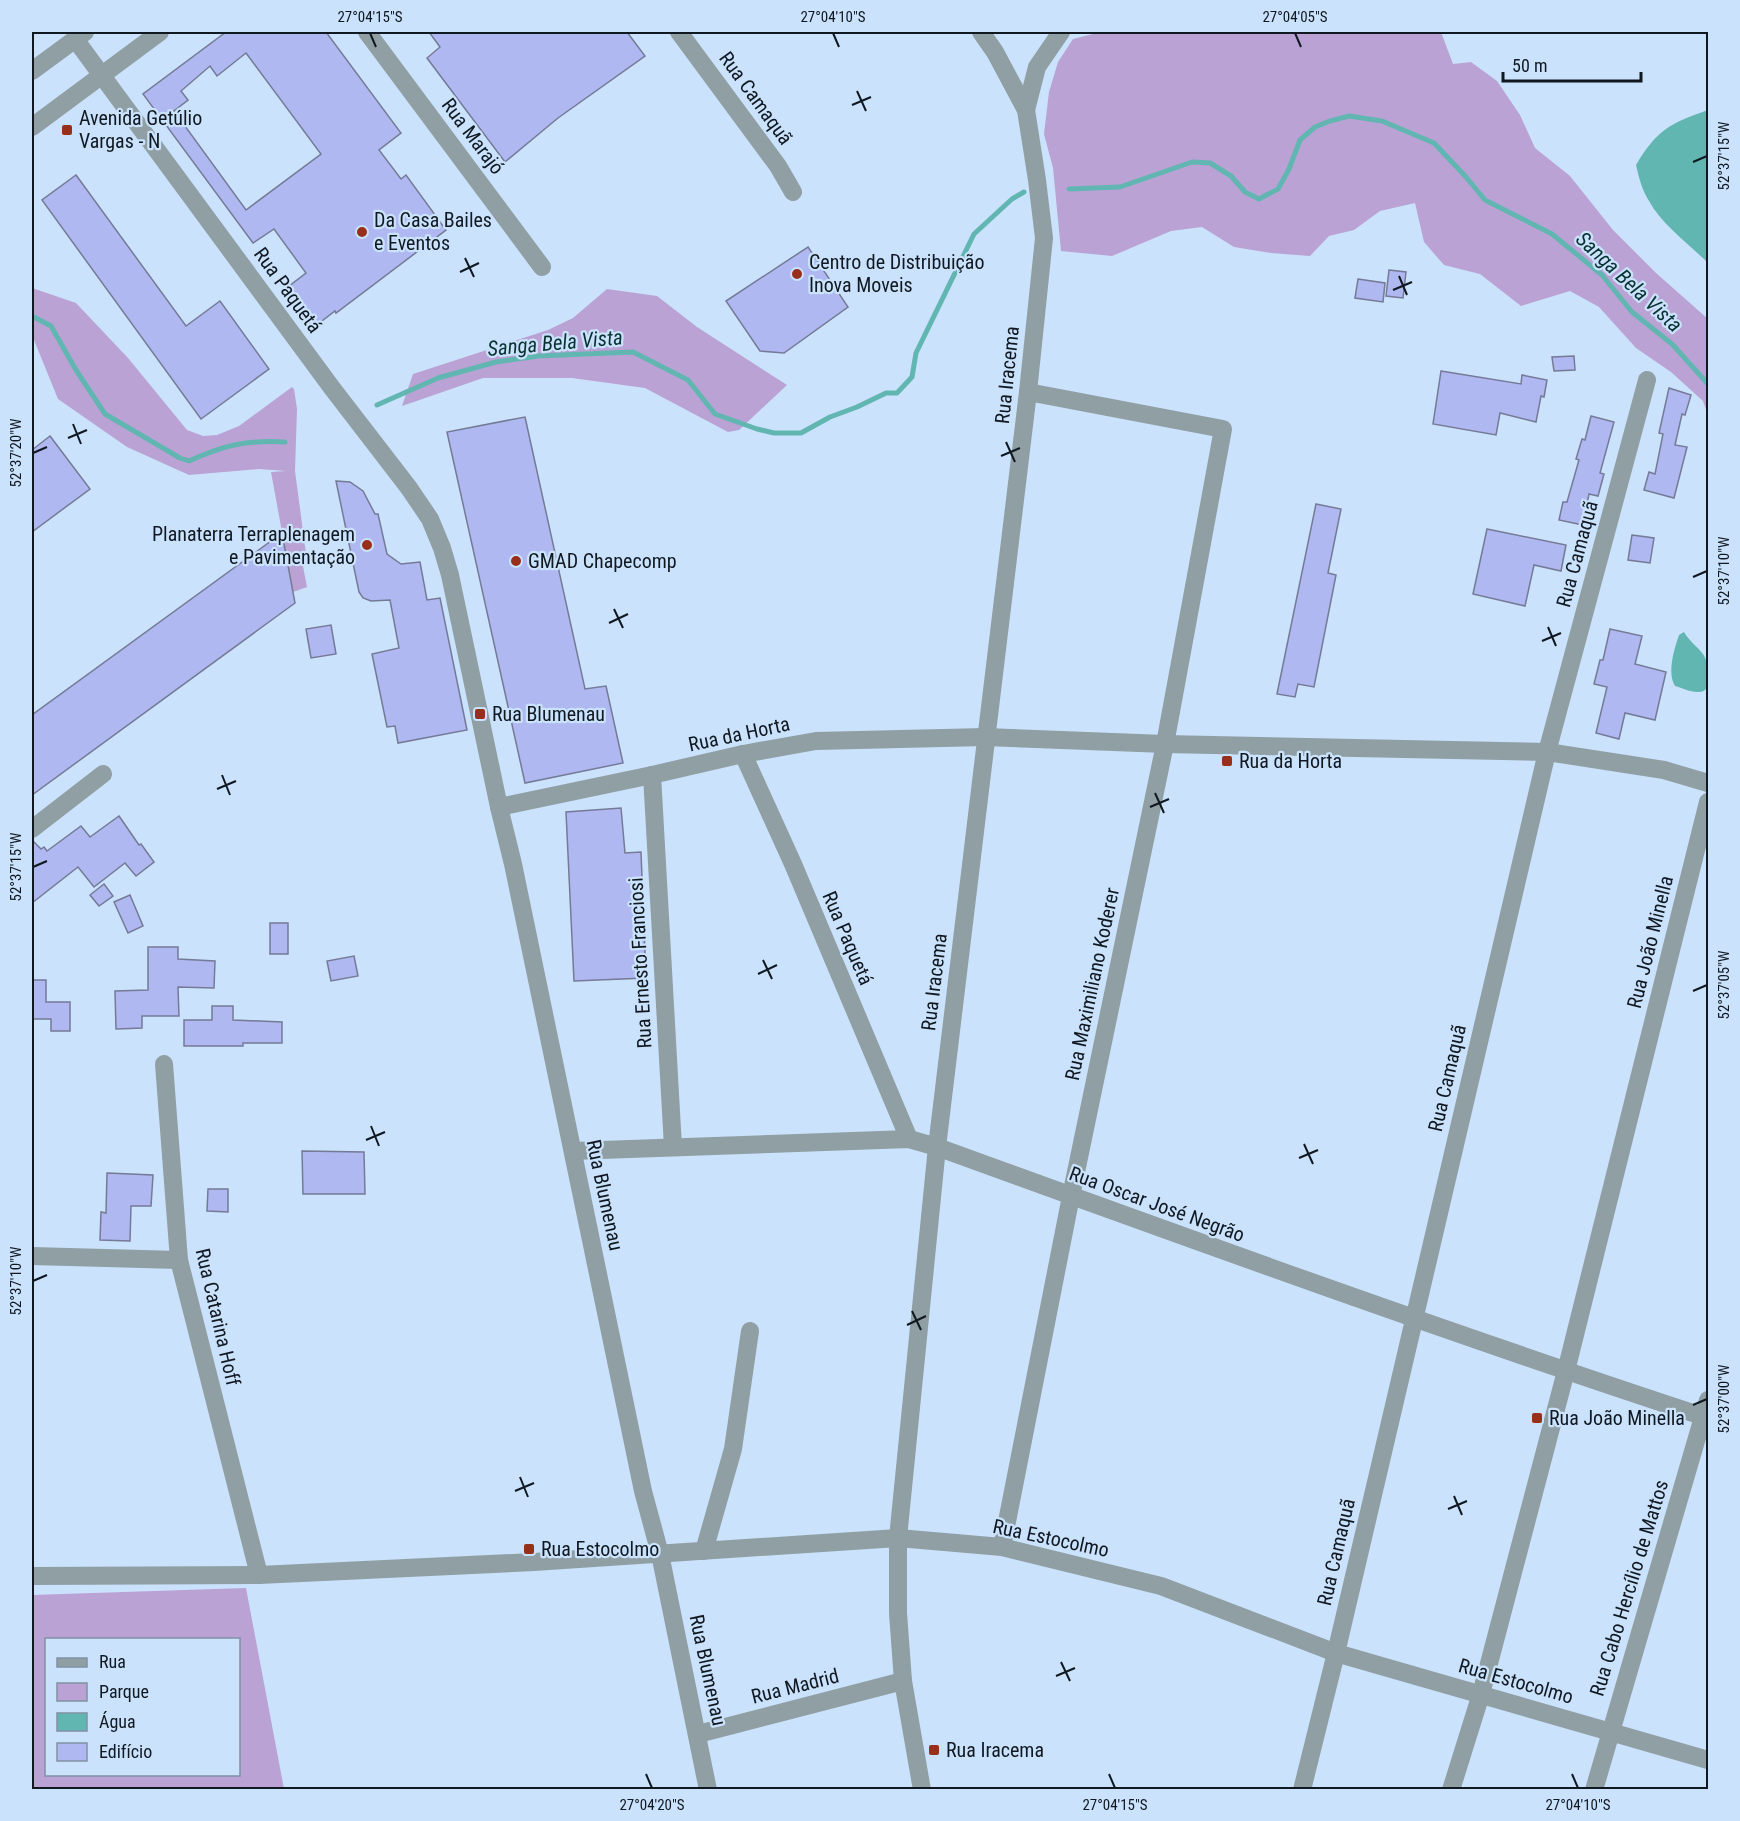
<svg xmlns="http://www.w3.org/2000/svg" width="1740" height="1821" font-family="'Roboto Condensed',sans-serif">
	<style>
		.green { fill: #baa2d4; fill-rule: evenodd }
		.water { fill: #62b6b2 }
		.lines { fill: none; stroke-linecap: round; stroke-linejoin: round }
		.stream { stroke: #62b6b2; stroke-width: 5 }
		.building { fill: #afb8f1; stroke: #757a96; stroke-width: 1.5; fill-rule: evenodd }
		.minor { stroke: #8f9fa4; stroke-width: 18 }
		.ticks { fill: none; stroke: #101821; stroke-width: 2 }
		.poi-dot { fill: #982f1a; stroke: #cae2fb; stroke-width: 2 }
		.labels { text-anchor: middle; stroke-width: 4.5; stroke-linejoin: round; paint-order: stroke }
		.street-label { font-size: 20px; fill: #101821; stroke: #cae2fb }
		.poi-label { font-size: 20px; fill: #101821; stroke: #cae2fb; text-anchor: start }
		.water-label { font-size: 21px; font-style: italic; fill: #083231; stroke: #cae2fb }
		.neatline { fill: none; stroke: #101821; stroke-width: 2 }
		.ticks-label { font-size: 15px; text-anchor: middle; fill: #101821 }
	</style>
	<rect width="100%" height="100%" fill="#cae2fb"/>
	<g class="green">
		<polygon points="1101,32 1441,32 1453,64 1471,62 1497,81 1520,115 1535,148 1570,176 1613,230 1656,273 1708,319 1708,415 1703,401 1671,372 1636,348 1599,307 1570,291 1521,306 1480,274 1444,265 1424,242 1415,203 1380,211 1354,230 1329,236 1310,256 1271,253 1234,247 1202,227 1171,231 1112,256 1061,251 1053,168 1044,134 1049,92 1058,62 1073,39"/>
		<polygon points="32,288 76,303 128,358 187,430 203,436 217,435 239,426 292,387 294,389 297,409 295,471 306,554 301,556 307,587 293,592 271,472 286,471 259,469 189,475 127,447 58,399 32,335"/>
		<polygon points="607,289 657,296 697,327 787,385 739,430 728,432 645,388 572,378 483,378 402,406 413,374 548,330 573,318"/>
		<path d="M 246,1588 L 284,1789 L 32,1789 L 32,1595 ZM 46,1640 L 238,1640 L 238,1774 L 46,1774 Z"/>
	</g>
	<g class="water">
		<path d="M 1708,110 L 1708,263 C 1689,244 1662,225 1649,201 C 1642,190 1639,178 1636,165 C 1657,130 1670,123 1708,110 Z"/>
		<path d="M 1684,632 C 1689,641 1697,646 1703,654 C 1709,663 1716,694 1697,692 C 1690,692 1682,688 1675,686 C 1667,672 1674,650 1679,635 Z"/>
	</g>
	<g class="lines">
		<g class="stream">
			<polyline points="1069,189 1120,187 1192,162 1210,163 1231,176 1245,192 1259,199 1278,189 1289,169 1300,140 1315,127 1330,121 1349,116 1382,121 1434,143 1466,177 1485,200 1552,234 1602,275 1632,312 1672,344 1708,384"/>
			<path d="M 32,316 L 51,326 L 76,370 L 105,414 L 180,458 L 189,461 C 224,445 246,440 285,442"/>
			<polyline points="377,405 438,378 496,362 538,356 633,352 688,380 715,414 757,429 774,433 801,433 830,417 857,407 886,393 897,393 912,377 916,353 974,234 1012,199 1024,192"/>
		</g>
	</g>
	<g class="building">
		<path d="M 226,32 L 326,32 L 401,133 L 379,150 L 401,179 L 406,175 L 446,230 L 336,313 L 335,311 L 313,328 L 284,290 L 306,273 L 274,229 L 253,243 L 143,94 ZM 246,53 L 321,154 L 246,210 L 174,111 L 188,100 L 181,91 L 210,66 L 217,76 Z"/>
		<polygon points="429,32 627,32 645,56 558,118 505,162 427,58 440,47"/>
		<polygon points="76,175 186,326 220,301 269,369 201,419 42,200"/>
		<polygon points="808,247 848,307 784,353 760,351 726,301"/>
		<polygon points="1389,270 1406,272 1403,298 1386,296"/>
		<polygon points="1358,279 1385,283 1383,302 1355,298"/>
		<polygon points="1574,356 1575,370 1554,371 1552,357"/>
		<polygon points="1441,371 1521,384 1522,375 1547,380 1544,397 1541,396 1536,422 1500,413 1496,435 1433,424"/>
		<polygon points="1669,388 1691,395 1685,415 1682,414 1675,445 1687,447 1674,498 1644,490 1649,472 1655,474 1663,434 1659,433"/>
		<polygon points="1591,416 1614,422 1600,473 1604,474 1598,496 1589,494 1583,525 1559,520 1563,502 1567,502 1579,460 1576,459 1582,439 1585,440"/>
		<polygon points="525,417 585,689 606,686 623,763 525,783 447,432"/>
		<polygon points="50,436 90,489 32,532 32,450"/>
		<polygon points="336,481 350,482 363,491 375,514 378,514 387,554 401,564 420,562 427,600 440,598 467,730 398,743 395,726 387,727 372,654 399,648 390,600 371,601 363,598 359,592"/>
		<polygon points="1316,504 1341,509 1328,573 1336,575 1314,687 1298,684 1295,697 1277,694"/>
		<polygon points="1487,529 1566,545 1561,571 1534,565 1525,606 1473,594"/>
		<polygon points="282,533 295,603 32,795 32,715"/>
		<polygon points="1632,535 1654,538 1650,563 1628,560"/>
		<polygon points="331,625 336,654 311,658 306,629"/>
		<polygon points="1610,629 1642,636 1635,664 1666,672 1655,720 1625,713 1619,739 1596,733 1607,687 1594,684 1600,660 1603,660"/>
		<polygon points="621,808 625,853 641,852 646,978 574,981 566,812"/>
		<polygon points="119,816 139,845 141,844 154,862 136,876 125,863 94,887 78,867 32,903 32,840 41,849 44,847 47,851 81,826 90,837"/>
		<polygon points="104,884 113,896 99,906 90,895"/>
		<polygon points="130,895 143,926 128,933 114,902"/>
		<rect x="270" y="923" width="18" height="31"/>
		<polygon points="148,947 178,947 178,959 215,961 214,988 178,987 179,1016 142,1016 142,1028 116,1029 115,991 148,990"/>
		<polygon points="354,956 358,976 331,981 327,961"/>
		<polygon points="32,980 46,980 46,1002 70,1002 70,1031 51,1031 51,1019 32,1019"/>
		<polygon points="212,1006 233,1006 233,1020 282,1022 282,1043 243,1043 243,1046 184,1046 184,1020 212,1020"/>
		<polygon points="302,1151 364,1152 365,1194 303,1194"/>
		<polygon points="107,1173 153,1175 151,1206 131,1206 130,1241 100,1240 101,1212 106,1213"/>
		<polygon points="208,1189 228,1189 228,1212 207,1211"/>
	</g>
	<g class="lines">
		<g class="minor">
			<polyline points="367,32 542,267"/>
			<polyline points="679,32 778,166 793,192"/>
			<polyline points="75,39 332,388 409,488 430,519 442,548 450,575 499,807 513,864 643,1491 660,1554 708,1790"/>
			<polyline points="32,71 85,32"/>
			<polyline points="1026,110 1037,67 1061,32"/>
			<polyline points="32,127 160,32"/>
			<polyline points="743,754 793,864 909,1139"/>
			<polyline points="652,775 673,1147"/>
			<polyline points="499,807 652,775 743,754 816,741 985,737 1165,744 1547,752 1664,770 1708,783"/>
			<polyline points="32,829 103,774"/>
			<polyline points="164,1064 179,1260 259,1575"/>
			<path d="M 573,1151 L 909,1139 L 937,1147 C 1193,1240 1449,1333 1708,1418"/>
			<polyline points="32,1256 179,1260"/>
			<polyline points="1002,1547 1071,1196 1165,744 1223,429 1028,392"/>
			<polyline points="704,1551 733,1449 750,1331"/>
			<polyline points="32,1576 259,1575 534,1562 898,1538 1002,1547 1161,1586 1336,1653 1708,1760"/>
			<polyline points="698,1734 903,1681"/>
			<polyline points="922,1790 903,1681 898,1613 898,1538 937,1147 1028,392 1044,238 1037,180 1026,110 995,52 981,32"/>
			<polyline points="1302,1790 1336,1653 1547,752 1647,380"/>
			<polyline points="1451,1790 1481,1694 1566,1371 1708,802"/>
			<polyline points="1594,1790 1708,1400"/>
		</g>
	</g>
	<path class="ticks" d="M 370,33 L 376,47M 833,33 L 839,47M 1295,33 L 1301,47M 857,91 L 866,111M 852,105 L 871,97M 1693,162 L 1707,156M 465,258 L 474,277M 460,272 L 479,263M 1399,276 L 1407,295M 1393,290 L 1412,282M 73,424 L 81,444M 68,438 L 87,430M 1006,442 L 1015,462M 33,453 L 47,447M 1001,456 L 1020,448M 1693,577 L 1707,571M 614,609 L 623,628M 609,623 L 628,614M 1548,627 L 1556,646M 1542,641 L 1561,633M 222,775 L 230,795M 217,789 L 236,781M 1155,793 L 1164,813M 1150,807 L 1169,799M 33,867 L 47,861M 763,960 L 772,979M 758,974 L 777,965M 1693,991 L 1707,985M 371,1126 L 379,1146M 366,1140 L 385,1132M 1304,1144 L 1313,1164M 1299,1158 L 1318,1150M 33,1281 L 47,1275M 912,1311 L 921,1330M 907,1325 L 926,1316M 1693,1405 L 1707,1399M 520,1477 L 528,1497M 515,1491 L 534,1483M 1454,1496 L 1462,1515M 1448,1509 L 1467,1501M 1061,1662 L 1070,1681M 1056,1676 L 1075,1668M 646,1774 L 652,1788M 1109,1774 L 1115,1788M 1572,1774 L 1578,1788"/>
	<g class="poi-dot">
		<rect x="61" y="124" width="12" height="12" rx="3"/>
		<circle cx="362" cy="232" r="6"/>
		<circle cx="797" cy="274" r="6"/>
		<circle cx="367" cy="545" r="6"/>
		<circle cx="516" cy="561" r="6"/>
		<rect x="474" y="708" width="12" height="12" rx="3"/>
		<rect x="1221" y="755" width="12" height="12" rx="3"/>
		<rect x="1531" y="1412" width="12" height="12" rx="3"/>
		<rect x="523" y="1543" width="12" height="12" rx="3"/>
		<rect x="928" y="1744" width="12" height="12" rx="3"/>
	</g>
	<g class="labels">
		<g class="street-label">
			<text transform="translate(756 98) rotate(54)" y="7">Rua Camaquã</text>
			<text transform="translate(473 136) rotate(53)" y="7">Rua Marajó</text>
			<text transform="translate(288 290) rotate(54)" y="7">Rua Paquetá</text>
			<text transform="translate(1007 375) rotate(-84)" y="7">Rua Iracema</text>
			<text transform="translate(1577 554) rotate(-75)" y="7">Rua Camaquã</text>
			<text transform="translate(739 734) rotate(-12)" y="7">Rua da Horta</text>
			<text transform="translate(848 938) rotate(67)" y="7">Rua Paquetá</text>
			<text transform="translate(1650 942) rotate(-76)" y="7">Rua João Minella</text>
			<text transform="translate(640 963) rotate(-93)" y="7">Rua Ernesto Franciosi</text>
			<text transform="translate(934 982) rotate(-83)" y="7">Rua Iracema</text>
			<text transform="translate(1092 984) rotate(-78)" y="7">Rua Maximiliano Koderer</text>
			<text transform="translate(1447 1078) rotate(-77)" y="7">Rua Camaquã</text>
			<text transform="translate(605 1195) rotate(78)" y="7">Rua Blumenau</text>
			<text transform="translate(1157 1204) rotate(20)" y="7">Rua Oscar José Negrão</text>
			<text transform="translate(218 1317) rotate(77)" y="7">Rua Catarina Hoff</text>
			<text transform="translate(1051 1538) rotate(12)" y="7">Rua Estocolmo</text>
			<text transform="translate(1336 1552) rotate(-77)" y="7">Rua Camaquã</text>
			<text transform="translate(1629 1588) rotate(-73)" y="7">Rua Cabo Hercílio de Mattos</text>
			<text transform="translate(708 1670) rotate(78)" y="7">Rua Blumenau</text>
			<text transform="translate(1516 1681) rotate(16)" y="7">Rua Estocolmo</text>
			<text transform="translate(795 1686) rotate(-14)" y="7">Rua Madrid</text>
		</g>
		<g class="poi-label">
			<text x="79" y="125">Avenida Getúlio<tspan x="79" dy="23">Vargas - N</tspan></text>
			<text x="374" y="227">Da Casa Bailes<tspan x="374" dy="23">e Eventos</tspan></text>
			<text x="809" y="269">Centro de Distribuição<tspan x="809" dy="23">Inova Moveis</tspan></text>
			<text x="355" y="541" text-anchor="end">Planaterra Terraplenagem<tspan x="355" dy="23">e Pavimentação</tspan></text>
			<text x="528" y="568">GMAD Chapecomp</text>
			<text x="492" y="721">Rua Blumenau</text>
			<text x="1239" y="768">Rua da Horta</text>
			<text x="1549" y="1425">Rua João Minella</text>
			<text x="541" y="1556">Rua Estocolmo</text>
			<text x="946" y="1757">Rua Iracema</text>
		</g>
		<g class="water-label">
			<text transform="translate(1629 282) rotate(43)" y="7">Sanga Bela Vista</text>
			<text transform="translate(555 343) rotate(-5)" y="7">Sanga Bela Vista</text>
		</g>
	</g>
	<rect width="1740" height="1821" fill="none" stroke="#cae2fb" stroke-width="66"/>
	<rect x="45" y="1638" width="195" height="138" fill="#cae2fb" stroke="#8091a4" stroke-width="1.5"/>
	<rect x="57" y="1658" width="30" height="9" fill="#8f9fa4" stroke="#8091a4" stroke-width="1.5"/>
	<text x="99" y="1668" font-size="18" fill="#101821">Rua</text>
	<rect x="57" y="1683" width="30" height="18" fill="#baa2d4" stroke="#8091a4" stroke-width="1.5"/>
	<text x="99" y="1698" font-size="18" fill="#101821">Parque</text>
	<rect x="57" y="1713" width="30" height="18" fill="#62b6b2" stroke="#8091a4" stroke-width="1.5"/>
	<text x="99" y="1728" font-size="18" fill="#101821">Água</text>
	<rect x="57" y="1743" width="30" height="18" fill="#afb8f1" stroke="#8091a4" stroke-width="1.5"/>
	<text x="99" y="1758" font-size="18" fill="#101821">Edifício</text>
	<path d="M1503 72v9h138v-9" fill="none" stroke="#101821" stroke-width="3"/>
	<text x="1512" y="72" font-size="18" fill="#101821" stroke="#cae2fb" stroke-width="4.5" paint-order="stroke">50 m</text>
	<rect x="33" y="33" width="1674" height="1755" class="neatline"/>
	<g class="ticks-label">
		<text x="370" y="22">27°04'15"S</text>
		<text x="833" y="22">27°04'10"S</text>
		<text x="1295" y="22">27°04'05"S</text>
		<text transform="translate(1724 156) rotate(-90)" y="5">52°37'15"W</text>
		<text transform="translate(16 453) rotate(-90)" y="5">52°37'20"W</text>
		<text transform="translate(1724 571) rotate(-90)" y="5">52°37'10"W</text>
		<text transform="translate(16 867) rotate(-90)" y="5">52°37'15"W</text>
		<text transform="translate(1724 985) rotate(-90)" y="5">52°37'05"W</text>
		<text transform="translate(16 1281) rotate(-90)" y="5">52°37'10"W</text>
		<text transform="translate(1724 1399) rotate(-90)" y="5">52°37'00"W</text>
		<text x="652" y="1810">27°04'20"S</text>
		<text x="1115" y="1810">27°04'15"S</text>
		<text x="1578" y="1810">27°04'10"S</text>
	</g>
</svg>
